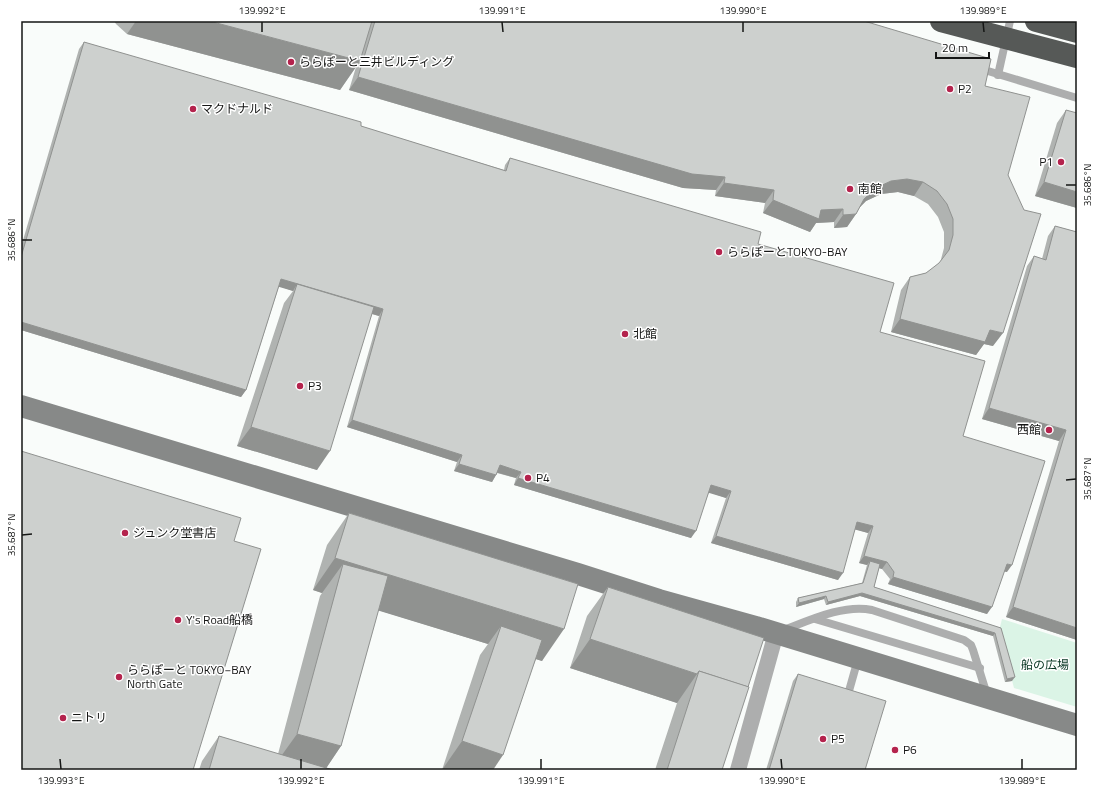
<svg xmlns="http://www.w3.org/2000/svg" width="1098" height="791" font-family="'Titillium Web','Noto Sans JP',sans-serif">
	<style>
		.green { fill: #dbf4e6 }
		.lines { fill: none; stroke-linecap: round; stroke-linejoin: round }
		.lane { stroke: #adaeae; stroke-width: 8 }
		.street { stroke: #adaeae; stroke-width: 16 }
		.secondary { stroke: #878988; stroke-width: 22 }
		.highway { stroke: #565957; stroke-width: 22 }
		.highway-bridge { stroke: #565957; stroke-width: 22 }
		.wall { fill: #b0b3b1 }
		.shaded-wall { fill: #909290 }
		.building { fill: #cdd0ce; stroke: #909290 }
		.ticks { fill: none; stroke: #151615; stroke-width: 1.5 }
		.poi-dot { fill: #b4234d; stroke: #fff; stroke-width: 1.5 }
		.labels { text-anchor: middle; stroke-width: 3; stroke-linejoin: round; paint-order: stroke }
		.poi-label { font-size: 12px; fill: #151615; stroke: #fff; text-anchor: start }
		.park-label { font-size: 12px; fill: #053420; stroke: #fff }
		.neatline { fill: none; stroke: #151615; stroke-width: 1.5 }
		.ticks-label { font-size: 10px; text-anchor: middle; fill: #151615 }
	</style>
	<rect width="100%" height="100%" fill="#f9fcfa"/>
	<polygon class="green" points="1002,619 1077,643 1077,707 1014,688 999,631"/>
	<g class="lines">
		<g class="lane">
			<polyline points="978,68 1077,98"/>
			<polyline points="998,75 1010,21"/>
			<polyline points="815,619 980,668"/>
			<path d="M 784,630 C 810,620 844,604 872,610 L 964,640 L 971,645 L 973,650 L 987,695"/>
			<polyline points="847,698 858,659"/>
		</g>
		<polyline class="street" points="738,770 776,633"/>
		<polyline class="secondary" points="21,406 578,574 659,600 756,627 1077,725"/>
		<polyline class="highway" points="1036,21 1077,32"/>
		<polyline class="highway-bridge" points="941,21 1077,57"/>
	</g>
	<g class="wall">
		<polygon points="114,21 864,21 985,86 1008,175 993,346 984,344 976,355 891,332 901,290 910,277 926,273 940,263 944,248 944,232 938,217 928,204 914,196 898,192 881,194 866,201 860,207 856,214 847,227 834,228 834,222 816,223 810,232 763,213 765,203 715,196 716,190 683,188 349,90 356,67 340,90 127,34 116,24"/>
		<polygon points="84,42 504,170 505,165 510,158 758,244 880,332 963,436 1007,572 1004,571 987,614 888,584 890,579 882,569 879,568 874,587 1001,628 1012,681 1005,682 993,636 860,596 826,605 824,599 796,607 796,602 798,598 862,583 867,565 859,563 868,533 855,529 838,580 711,543 726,498 709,492 691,538 514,485 516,478 497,473 492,482 454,471 457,462 347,427 379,316 372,314 317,470 237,446 284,303 293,291 279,286 246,390 241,397 21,330 21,247 79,49"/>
		<polygon points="1066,110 1077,208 1035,196 1057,123"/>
		<polygon points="1055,226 1077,232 1077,640 1006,617 1059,441 982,419 1027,266 1034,256 1042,259 1048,236"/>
		<polygon points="349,513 578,584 542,661 536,659 493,770 442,770 480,655 488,644 378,610 341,746 326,768 333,770 199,770 202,761 219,736 278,754 320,596 322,593 313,590 327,545"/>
		<polygon points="608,587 748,687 722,770 655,770 677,703 570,668 587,616"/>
		<polygon points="798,674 865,770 766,770 793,681"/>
	</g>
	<g class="shaded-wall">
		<polygon points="136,21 209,21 360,61 340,90 127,34"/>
		<polygon points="358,77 725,177 716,190 683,188 349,90"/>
		<polygon points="907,179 923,182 914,196 898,192 881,194 866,201 855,212 864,199 876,188 891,181"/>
		<polygon points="1044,182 1077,192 1077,208 1035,196"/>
		<polygon points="724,183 774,190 765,203 715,196"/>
		<polygon points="773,200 821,210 843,209 834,222 816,223 810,232 763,213"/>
		<polygon points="856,214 847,227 834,228 843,215"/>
		<polygon points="281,279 383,309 379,316 295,291 297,284 293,291 276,286"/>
		<polygon points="900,319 990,330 1003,333 993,346 984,344 976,355 891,332"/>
		<polygon points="21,322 246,390 241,397 21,330"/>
		<polygon points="989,408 1066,430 1059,441 982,419"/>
		<polygon points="352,420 462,455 457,462 347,427"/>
		<polygon points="251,427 330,451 317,470 237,446"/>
		<polygon points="459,464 496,475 492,482 454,471"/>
		<polygon points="500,465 521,472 516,478 495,472"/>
		<polygon points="518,478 696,531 691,538 514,485"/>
		<polygon points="711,485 731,491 726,498 706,492"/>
		<polygon points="857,522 873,526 868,533 853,529"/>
		<polygon points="716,536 843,573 838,580 711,543"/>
		<polygon points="864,556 887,562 882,569 869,565 870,561 867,565 859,563"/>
		<polygon points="335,558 564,629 542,661 494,646 501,626 488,644 334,597 343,564 322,593 313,590"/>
		<polygon points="1007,564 1012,565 1007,572 1002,571"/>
		<polygon points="893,577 992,607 987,614 888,584"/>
		<polygon points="862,593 995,633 993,636 860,596 826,605 828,602"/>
		<polygon points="826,596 824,599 796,607 799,603"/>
		<polygon points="1013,607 1077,628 1077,640 1006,617"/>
		<polygon points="590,639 697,674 677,703 570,668"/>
		<polygon points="1015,677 1012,681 1005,682 1007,679"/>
		<polygon points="297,734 341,746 325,770 274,766"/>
		<polygon points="462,741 503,755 493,770 442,770"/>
	</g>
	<g class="building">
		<polygon points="209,21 372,21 360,61"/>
		<polygon points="375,21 864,21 991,59 985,86 1030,97 1008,175 1024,210 1041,214 1003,333 990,330 985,342 900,319 910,277 926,273 939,263 949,250 953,235 953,219 947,204 937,191 923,182 907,179 891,181 876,188 864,199 856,214 843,215 843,209 821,210 819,219 773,200 774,190 724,183 725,177 692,174 358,77"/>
		<polygon points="84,42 361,122 361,126 506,171 510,158 761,232 758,244 894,283 880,332 985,361 963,436 1045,461 1012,565 1007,564 992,607 893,577 894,572 887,562 864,556 873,526 857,522 843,573 716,536 731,491 711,485 696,531 518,478 521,472 500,465 496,475 459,464 462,455 352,420 383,309 281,279 246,390 21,322 21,257"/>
		<polygon points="1066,110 1077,113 1077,192 1044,182"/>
		<polygon points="1055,226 1077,232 1077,628 1013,607 1066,430 989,408 1034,256 1046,260"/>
		<polygon points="297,284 374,307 330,451 251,427"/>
		<polygon points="21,451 241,518 234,541 261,549 193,770 21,770"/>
		<polygon points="349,513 578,584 564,629 335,558"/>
		<polygon points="870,561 880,564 874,587 1001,628 1015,677 1007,679 995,633 862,593 828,602 826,596 799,603 798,598 863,583"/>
		<polygon points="343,564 388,576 341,746 297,734"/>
		<polygon points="608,587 764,638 748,687 699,671 697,674 590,639"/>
		<polygon points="501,626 542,640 503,755 462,741"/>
		<polygon points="699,671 749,687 722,770 667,770"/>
		<polygon points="798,674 886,701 865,770 769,770"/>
		<polygon points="219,736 333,770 209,770"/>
	</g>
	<path class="ticks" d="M 262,22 L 262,32M 502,22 L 503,32M 743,22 L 743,32M 983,22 L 984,32M 1066,185 L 1076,185M 22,240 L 32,240M 1066,480 L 1076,479M 22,535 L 32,534M 60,759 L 61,769M 301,759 L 301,769M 541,759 L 541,769M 781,759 L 782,769M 1022,759 L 1022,769"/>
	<g class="poi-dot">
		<circle cx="291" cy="62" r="4"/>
		<circle cx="950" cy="89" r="4"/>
		<circle cx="193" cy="109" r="4"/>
		<circle cx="1061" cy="162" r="4"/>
		<circle cx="850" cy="189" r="4"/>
		<circle cx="719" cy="252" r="4"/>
		<circle cx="625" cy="334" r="4"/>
		<circle cx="300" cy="386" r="4"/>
		<circle cx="1049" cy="430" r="4"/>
		<circle cx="528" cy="478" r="4"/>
		<circle cx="125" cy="533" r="4"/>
		<circle cx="178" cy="620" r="4"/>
		<circle cx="119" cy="677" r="4"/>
		<circle cx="63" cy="718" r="4"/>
		<circle cx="823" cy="739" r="4"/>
		<circle cx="895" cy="750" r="4"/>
	</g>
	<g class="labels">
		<g class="poi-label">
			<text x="299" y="66">ららぽーと三井ビルディング</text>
			<text x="958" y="93">P2</text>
			<text x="201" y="113">マクドナルド</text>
			<text x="1053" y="166" text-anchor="end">P1</text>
			<text x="858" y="193">南館</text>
			<text x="727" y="256">ららぽーとTOKYO-BAY</text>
			<text x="633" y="338">北館</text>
			<text x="308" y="390">P3</text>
			<text x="1041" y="434" text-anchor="end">西館</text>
			<text x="536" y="482">P4</text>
			<text x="133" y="537">ジュンク堂書店</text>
			<text x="186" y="624">Y's Road船橋</text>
			<text x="127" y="674">ららぽーと TOKYO−BAY<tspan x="127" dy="14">North Gate</tspan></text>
			<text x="71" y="722">ニトリ</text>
			<text x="831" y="743">P5</text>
			<text x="903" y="754">P6</text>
		</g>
		<g class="park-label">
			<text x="1045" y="669">船の広場</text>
		</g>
	</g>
	<rect width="1098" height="791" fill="none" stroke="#ffffff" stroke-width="44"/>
	<path d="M936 52v6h53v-6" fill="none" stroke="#151615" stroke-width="2"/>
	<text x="942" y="52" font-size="12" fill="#151615" stroke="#ffffff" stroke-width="3" paint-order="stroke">20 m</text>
	<rect x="22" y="22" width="1054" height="747" class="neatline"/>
	<g class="ticks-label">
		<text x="262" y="14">139.992°E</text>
		<text x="502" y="14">139.991°E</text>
		<text x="743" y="14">139.990°E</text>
		<text x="983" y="14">139.989°E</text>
		<text transform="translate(1087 185) rotate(-90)" y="4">35.686°N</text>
		<text transform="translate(11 240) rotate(-90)" y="4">35.686°N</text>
		<text transform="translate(1087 479) rotate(-90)" y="4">35.687°N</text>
		<text transform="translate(11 535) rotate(-90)" y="4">35.687°N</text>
		<text x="61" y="784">139.993°E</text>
		<text x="301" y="784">139.992°E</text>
		<text x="541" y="784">139.991°E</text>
		<text x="782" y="784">139.990°E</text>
		<text x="1022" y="784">139.989°E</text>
	</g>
</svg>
